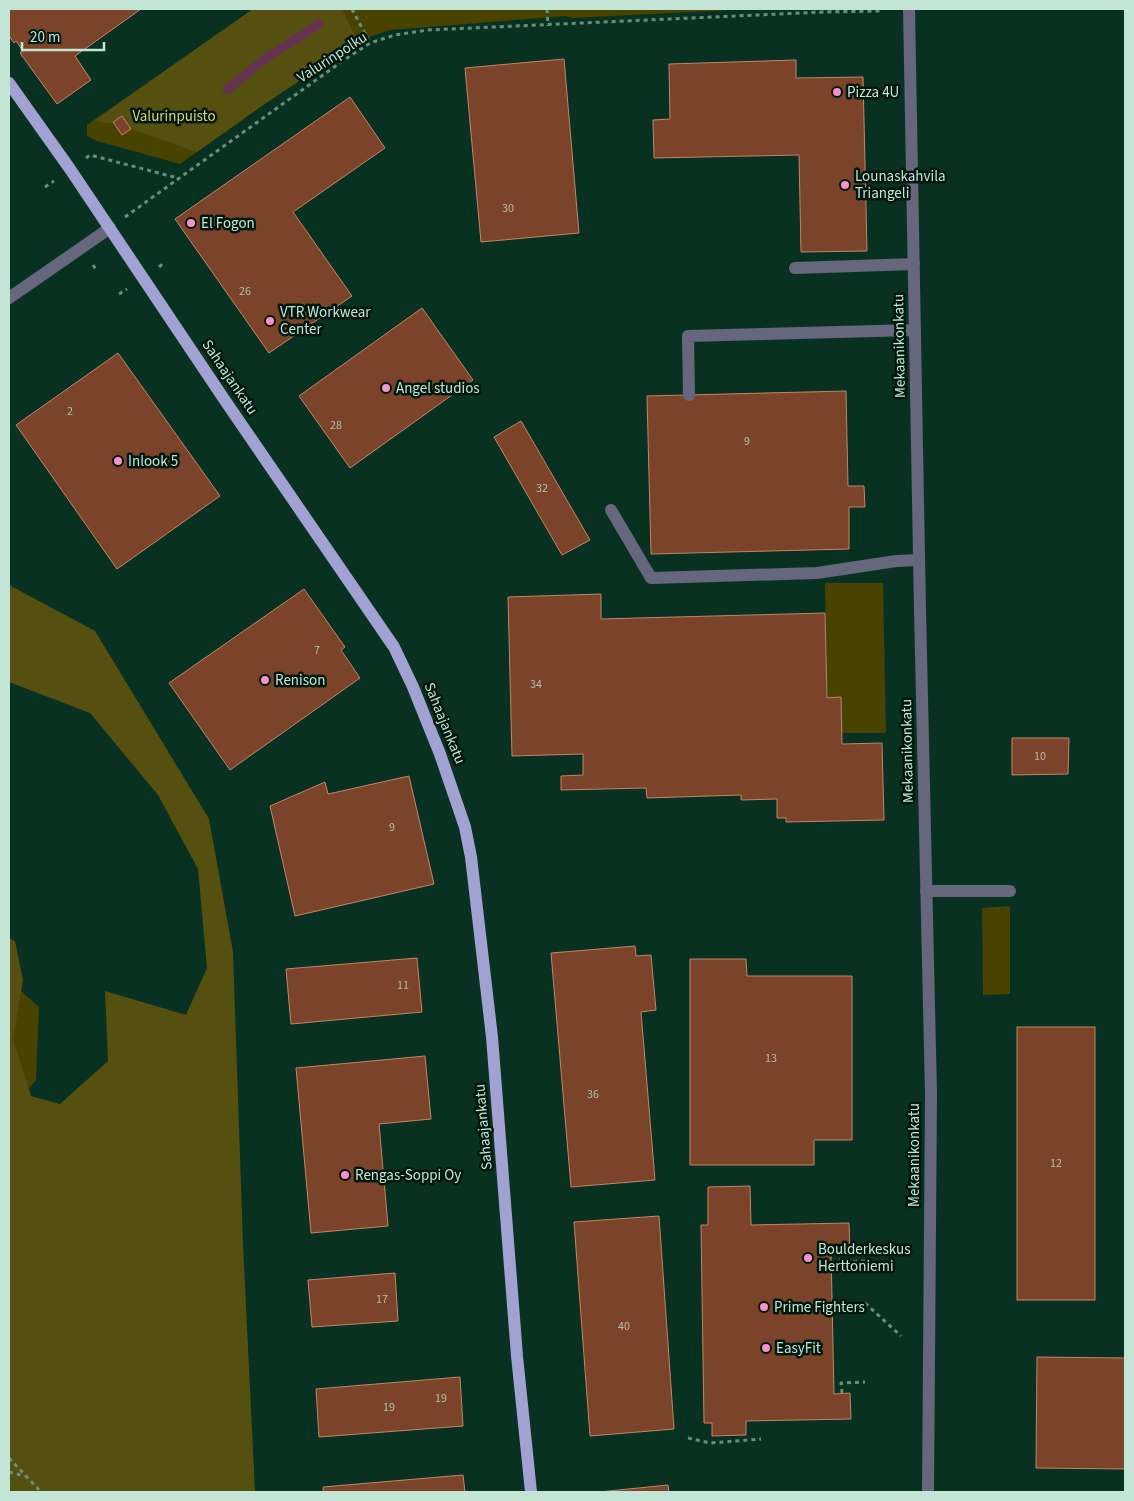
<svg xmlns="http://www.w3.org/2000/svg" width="1134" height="1501" font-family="'Source Sans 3',sans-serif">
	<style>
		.green { fill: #484300 }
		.forest { fill: #555010 }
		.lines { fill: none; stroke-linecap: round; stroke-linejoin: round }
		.stream { stroke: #663452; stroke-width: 9 }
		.building { fill: #7b442a; stroke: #c2856a }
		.path { stroke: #698e7e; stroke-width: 3; stroke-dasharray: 4 4; stroke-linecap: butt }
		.minor { stroke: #66667d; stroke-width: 12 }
		.major { stroke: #a2a2d2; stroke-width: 12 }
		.poi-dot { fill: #f890cc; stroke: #00170d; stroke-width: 2 }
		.labels { text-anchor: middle; stroke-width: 5; stroke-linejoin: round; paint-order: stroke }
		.number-label { font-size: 12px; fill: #b1bdaa }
		.street-label { font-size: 15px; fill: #c3e5d5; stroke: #00170d }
		.poi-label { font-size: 15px; fill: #c3e5d5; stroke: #00170d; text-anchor: start }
		.park-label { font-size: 15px; fill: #d9d37a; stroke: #00170d }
	</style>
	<rect width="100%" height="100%" fill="#093122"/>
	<g class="green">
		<path d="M 253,9 L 752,9 L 572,18 L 565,16 L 390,30 C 355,40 329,60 299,80 C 259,108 220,136 180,164 L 97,141 L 87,136 L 87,125 Z"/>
		<polygon points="825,583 883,583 886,733 842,733 841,698 827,698"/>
		<polygon points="1010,906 1010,994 983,995 982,908"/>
		<polygon points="9,980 39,1007 36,1080 9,1112"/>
	</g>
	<g class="forest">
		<path d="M 253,9 L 342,9 L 358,42 L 266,103 L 197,152 L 131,129 L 122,117 C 111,124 107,125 95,120 Z"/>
		<polygon points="9,585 95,631 209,819 233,952 243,1244 255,1492 9,1492 9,938 15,941 23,980 13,1039 31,1096 60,1104 108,1061 105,991 186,1015 207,968 198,869 158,795 90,713 9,682"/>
	</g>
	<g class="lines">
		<polyline class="stream" points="227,90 263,60 319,24"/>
	</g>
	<g class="building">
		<polygon points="9,9 141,9 75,56 91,80 57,104 20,53 23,51 16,41 14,43 9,36"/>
		<polygon points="564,59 579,233 481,242 465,68"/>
		<polygon points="796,60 796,78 863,77 867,251 801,252 799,155 654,158 653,120 670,119 669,64"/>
		<polygon points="350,97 385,148 293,212 352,296 269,353 175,219"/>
		<polygon points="122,116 131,129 122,135 113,122"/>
		<polygon points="422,308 473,380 350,468 299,396"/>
		<polygon points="118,353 220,496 117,569 16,425"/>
		<polygon points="846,391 848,486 864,486 865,507 849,507 849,549 651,554 647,396"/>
		<polygon points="521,421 590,540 562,555 494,437"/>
		<polygon points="304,589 345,647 341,650 360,678 230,770 169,683"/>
		<polygon points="601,594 601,619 825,613 827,698 841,697 842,744 882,743 884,820 786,822 786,818 777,818 777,799 741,800 741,795 647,798 646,788 561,790 561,776 583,775 583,754 512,756 508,597"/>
		<polygon points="1012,738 1069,738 1068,774 1012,775"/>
		<polygon points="409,776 434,884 295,916 270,806 325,782 328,794"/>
		<polygon points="635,946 636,956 651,955 656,1010 641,1012 655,1180 571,1187 551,953"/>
		<polygon points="417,958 422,1012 291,1024 286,969"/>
		<polygon points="690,959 746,959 747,976 852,976 852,1140 814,1140 814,1165 690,1165"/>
		<rect x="1017" y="1027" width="78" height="273"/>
		<polygon points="425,1056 431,1119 379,1124 388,1226 311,1233 296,1068"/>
		<polygon points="750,1186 751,1225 849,1223 850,1250 831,1250 834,1394 850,1393 851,1419 746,1421 746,1435 712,1436 712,1423 704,1423 701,1225 708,1225 708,1187"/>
		<polygon points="659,1216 674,1429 590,1436 574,1222"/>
		<polygon points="395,1273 398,1321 312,1327 308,1280"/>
		<polygon points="1037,1357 1125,1358 1125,1469 1036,1468"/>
		<polygon points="460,1377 463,1426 319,1437 316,1389"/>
		<polygon points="463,1475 465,1492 323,1492 323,1487"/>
		<polygon points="668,1485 669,1492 599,1492"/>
	</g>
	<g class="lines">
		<g class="path">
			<polyline points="352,9 370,43"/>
			<polyline points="547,9 548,26"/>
			<polyline points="86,158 90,155 178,178"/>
			<polyline points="45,187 54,181"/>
			<polyline points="125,217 344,60 370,43 395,35 428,30 823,12 882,11"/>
			<polyline points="93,265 97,271"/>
			<polyline points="159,267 165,262"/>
			<polyline points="119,294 127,289"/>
			<polyline points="841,1250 841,1262 865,1261"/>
			<polyline points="865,1303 901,1336"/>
			<polyline points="842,1393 841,1383 865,1382"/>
			<polyline points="688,1438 710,1443 761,1439"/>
			<polyline points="9,1458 41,1492"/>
			<polyline points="9,1472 25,1476"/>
		</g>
		<g class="minor">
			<polyline points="909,9 920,610 931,1094 928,1492"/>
			<polyline points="795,268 914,264"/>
			<polyline points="9,298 110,228"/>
			<polyline points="689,395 688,336 915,330"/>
			<polyline points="611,510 651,578 817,573 896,561 919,560"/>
			<polyline points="926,891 1010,891"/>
		</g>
		<polyline class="major" points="9,83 70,169 226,402 394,647 413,687 440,754 465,827 471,857 492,1037 517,1356 531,1492"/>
	</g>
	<g class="poi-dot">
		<circle cx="837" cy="92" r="5"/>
		<circle cx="845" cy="185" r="5"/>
		<circle cx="191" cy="223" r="5"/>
		<circle cx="270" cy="321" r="5"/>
		<circle cx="386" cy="388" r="5"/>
		<circle cx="118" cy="461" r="5"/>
		<circle cx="265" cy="680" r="5"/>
		<circle cx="345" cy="1175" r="5"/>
		<circle cx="808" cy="1258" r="5"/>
		<circle cx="764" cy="1307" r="5"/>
		<circle cx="766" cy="1348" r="5"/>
	</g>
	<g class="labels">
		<g class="number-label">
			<text x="508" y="212">30</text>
			<text x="245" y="295">26</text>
			<text x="70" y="415">2</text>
			<text x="336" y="429">28</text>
			<text x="747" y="445">9</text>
			<text x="542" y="492">32</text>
			<text x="317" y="654">7</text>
			<text x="536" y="688">34</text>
			<text x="1040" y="760">10</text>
			<text x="392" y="831">9</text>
			<text x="403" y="989">11</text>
			<text x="771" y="1062">13</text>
			<text x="593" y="1098">36</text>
			<text x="1056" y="1167">12</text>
			<text x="382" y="1303">17</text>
			<text x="624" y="1330">40</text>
			<text x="441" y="1402">19</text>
			<text x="389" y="1411">19</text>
		</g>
		<g class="street-label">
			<text transform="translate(332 57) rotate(-33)" y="5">Valurinpolku</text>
			<text transform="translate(899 346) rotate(-91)" y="5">Mekaanikonkatu</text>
			<text transform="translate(230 377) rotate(56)" y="5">Sahaajankatu</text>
			<text transform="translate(445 723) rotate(68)" y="5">Sahaajankatu</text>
			<text transform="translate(907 751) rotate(-91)" y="5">Mekaanikonkatu</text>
			<text transform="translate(483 1127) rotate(-95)" y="5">Sahaajankatu</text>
			<text transform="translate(914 1155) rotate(-90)" y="5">Mekaanikonkatu</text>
		</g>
		<g class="poi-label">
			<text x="847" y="97">Pizza 4U</text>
			<text x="855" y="181">Lounaskahvila<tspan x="855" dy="17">Triangeli</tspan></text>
			<text x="201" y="228">El Fogon</text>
			<text x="280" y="317">VTR Workwear<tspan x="280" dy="17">Center</tspan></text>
			<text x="396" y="393">Angel studios</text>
			<text x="128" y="466">Inlook 5</text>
			<text x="275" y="685">Renison</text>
			<text x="355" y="1180">Rengas-Soppi Oy</text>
			<text x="818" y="1254">Boulderkeskus<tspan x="818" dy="17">Herttoniemi</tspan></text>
			<text x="774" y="1312">Prime Fighters</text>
			<text x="776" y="1353">EasyFit</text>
		</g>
		<g class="park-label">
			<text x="174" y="121">Valurinpuisto</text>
		</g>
	</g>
	<rect width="1134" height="1501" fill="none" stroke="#c3e5d5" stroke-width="20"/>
	<path d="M22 42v8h82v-8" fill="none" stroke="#c3e5d5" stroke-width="2.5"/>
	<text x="30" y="42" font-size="15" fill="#c3e5d5" stroke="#00170d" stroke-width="4" paint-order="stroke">20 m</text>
</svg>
